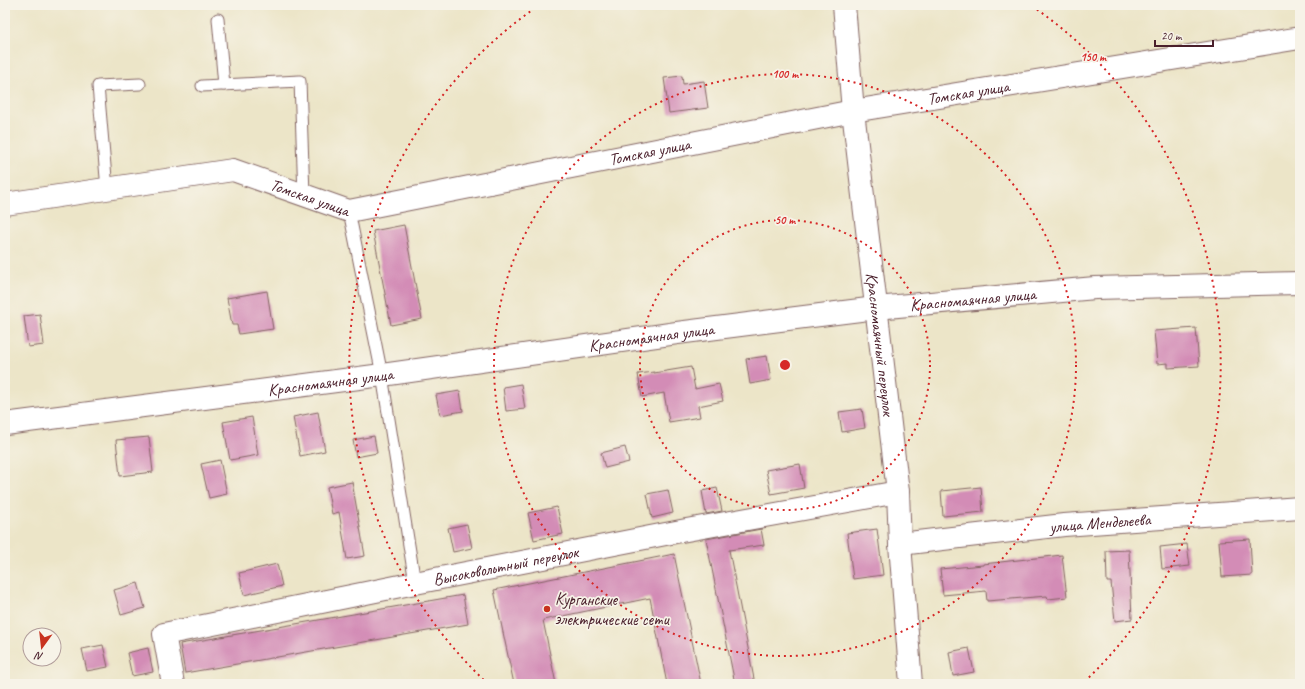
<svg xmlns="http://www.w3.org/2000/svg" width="1305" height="689" font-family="Caveat,sans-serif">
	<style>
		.building { fill: #d38cb6 }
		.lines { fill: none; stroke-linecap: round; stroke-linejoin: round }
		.lane-casing { stroke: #836462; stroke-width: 13 }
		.street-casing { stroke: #836462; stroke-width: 24 }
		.lane { stroke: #fff; stroke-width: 11 }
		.street { stroke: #fff; stroke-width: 22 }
		.ring { fill: none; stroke: #d62828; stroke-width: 2; stroke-dasharray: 2 4 }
		.poi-dot { fill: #c8321e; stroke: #f7f3e8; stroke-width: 1.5 }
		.labels { text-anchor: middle; stroke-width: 3.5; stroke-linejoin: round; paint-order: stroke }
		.street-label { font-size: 17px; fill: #4a1f2b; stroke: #f7f3e8 }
		.poi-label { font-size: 17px; fill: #4a1f2b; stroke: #f7f3e8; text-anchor: start }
		.centre { fill: #d62828; stroke: #f7f3e8; stroke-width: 2 }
		.ring-label { font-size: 12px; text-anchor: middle; font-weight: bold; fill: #d62828; stroke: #f7f3e8; stroke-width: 3.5; stroke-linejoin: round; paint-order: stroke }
	</style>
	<rect width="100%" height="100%" fill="#f7f3e8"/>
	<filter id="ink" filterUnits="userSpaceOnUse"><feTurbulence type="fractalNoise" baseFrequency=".025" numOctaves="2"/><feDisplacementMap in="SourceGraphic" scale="8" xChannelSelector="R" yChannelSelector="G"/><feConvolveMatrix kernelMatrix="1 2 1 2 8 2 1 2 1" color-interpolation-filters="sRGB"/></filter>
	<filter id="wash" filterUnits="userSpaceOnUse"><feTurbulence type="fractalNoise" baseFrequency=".012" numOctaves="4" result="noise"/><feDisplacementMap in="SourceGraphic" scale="16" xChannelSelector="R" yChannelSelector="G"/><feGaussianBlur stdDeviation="0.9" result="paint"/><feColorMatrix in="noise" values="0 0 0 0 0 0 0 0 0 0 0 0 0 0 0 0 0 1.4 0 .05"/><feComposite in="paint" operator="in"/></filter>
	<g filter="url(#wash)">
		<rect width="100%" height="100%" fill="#ece5c8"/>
		<g id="blocks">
			<g class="building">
				<polygon points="682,76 683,84 704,81 708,108 669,113 664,78"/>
				<polygon points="404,225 422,319 391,325 373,231"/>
				<polygon points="267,291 273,329 239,334 237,325 232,325 227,298"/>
				<polygon points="40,314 44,345 28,347 24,316"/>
				<polygon points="1196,328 1199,366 1168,368 1168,363 1157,364 1154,331"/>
				<polygon points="767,356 771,380 750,384 746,359"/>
				<polygon points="691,367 695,389 719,384 723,401 698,406 700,417 669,422 664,393 642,397 638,374 654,372 654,373"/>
				<polygon points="521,384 525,409 506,411 503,387"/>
				<polygon points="460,391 463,411 440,415 436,395"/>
				<polygon points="862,409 865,428 842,432 839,412"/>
				<polygon points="318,412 325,451 300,456 293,417"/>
				<polygon points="252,417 258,455 230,460 223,422"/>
				<polygon points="374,436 377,453 356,457 353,440"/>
				<polygon points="149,437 153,472 120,476 116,440"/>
				<polygon points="625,447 629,462 605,468 601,453"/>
				<polygon points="220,460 227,494 209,498 201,464"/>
				<polygon points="800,464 804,488 771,494 766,470"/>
				<polygon points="352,482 365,556 347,559 339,512 332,514 327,487"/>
				<polygon points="981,487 983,512 943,516 941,491"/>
				<polygon points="717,488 722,511 706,514 702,491"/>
				<polygon points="668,490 673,513 652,518 647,494"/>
				<polygon points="557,507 563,534 534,540 528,513"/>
				<polygon points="467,524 472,548 453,552 448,528"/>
				<polygon points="761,529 764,545 729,550 755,684 735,684 706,539"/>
				<polygon points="877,529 883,575 853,579 847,533"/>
				<polygon points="1250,539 1252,575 1222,577 1219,541"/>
				<polygon points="1187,544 1190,566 1162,569 1160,547"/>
				<polygon points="1129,550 1132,619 1115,621 1111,582 1107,582 1106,551"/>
				<polygon points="674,554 701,684 667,684 650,598 543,620 556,684 514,684 494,590"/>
				<polygon points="1062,555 1067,597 1048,599 1047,596 987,601 986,591 943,595 940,569 983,565 983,564"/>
				<polygon points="277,564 282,586 244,595 239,573"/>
				<polygon points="138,583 145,608 121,615 114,590"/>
				<polygon points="463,595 468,624 185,673 180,644"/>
				<polygon points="103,645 108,667 87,671 82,649"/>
				<polygon points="148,648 153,672 132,676 127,653"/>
				<polygon points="969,648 974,672 953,676 949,652"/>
			</g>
		</g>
	</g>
	<g filter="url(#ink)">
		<use href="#blocks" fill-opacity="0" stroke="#836462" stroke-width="1"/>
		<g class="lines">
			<g class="lane-casing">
				<g id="lane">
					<polyline points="218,19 224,85"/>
					<polyline points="202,86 300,81 304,195"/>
					<polyline points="107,189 98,86 140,84"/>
					<polyline points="349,211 382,375 415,583"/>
				</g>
			</g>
			<g class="street-casing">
				<g id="street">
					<path id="s1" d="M 844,5 L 853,111 L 898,492 L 900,544 L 911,684"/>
					<path id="s2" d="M 5,204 L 233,170 L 349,211 L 853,111 L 1300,38"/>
					<path id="s3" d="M 5,424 L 382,375 L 677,333 L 876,308 L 1095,288 L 1300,283"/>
					<path id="s4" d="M 900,544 L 1064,525 L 1300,508"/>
					<path id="s5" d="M 173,684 L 164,634 L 415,583 L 681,531 L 898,492"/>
				</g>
			</g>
			<use href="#lane" class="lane"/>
			<use href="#street" class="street"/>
		</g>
	</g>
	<g class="ring">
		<circle cx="785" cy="365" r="145"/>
		<circle cx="785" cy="365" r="291"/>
		<path d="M488 684A436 436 0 0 1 538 6M1032 6A436 436 0 0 1 1082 684"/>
	</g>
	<circle class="poi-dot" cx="547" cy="609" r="4"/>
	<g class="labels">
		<g class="street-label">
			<text dy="6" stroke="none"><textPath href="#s2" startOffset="984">Томская улица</textPath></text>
			<text dy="6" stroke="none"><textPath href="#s2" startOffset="660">Томская улица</textPath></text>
			<text dy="6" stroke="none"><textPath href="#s2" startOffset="312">Томская улица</textPath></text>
			<text dy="6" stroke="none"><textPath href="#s3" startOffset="976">Красномаячная улица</textPath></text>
			<text dy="6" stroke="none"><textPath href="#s3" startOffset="652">Красномаячная улица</textPath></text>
			<text dy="6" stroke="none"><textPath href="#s1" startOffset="341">Красномаячный переулок</textPath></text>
			<text dy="6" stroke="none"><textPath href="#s3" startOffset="328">Красномаячная улица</textPath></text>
			<text dy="6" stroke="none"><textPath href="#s4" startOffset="201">улица Менделеева</textPath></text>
			<text dy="6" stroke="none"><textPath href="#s5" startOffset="399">Высоковольтный переулок</textPath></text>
		</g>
		<g class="poi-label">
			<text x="555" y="605">Курганские<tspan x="555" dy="20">электрические сети</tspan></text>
		</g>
	</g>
	<circle cx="785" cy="365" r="6" class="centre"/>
	<g class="ring-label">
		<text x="1093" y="61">150 m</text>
		<text x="785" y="78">100 m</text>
		<text x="785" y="224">50 m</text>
	</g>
	<rect width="1305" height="689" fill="none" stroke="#f7f3e8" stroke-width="20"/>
	<g transform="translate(42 647) rotate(195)"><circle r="19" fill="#f7f3e8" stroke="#b29e9c"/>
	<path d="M0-3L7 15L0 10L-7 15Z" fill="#c8321e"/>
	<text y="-6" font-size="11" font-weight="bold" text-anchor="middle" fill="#4a1f2b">N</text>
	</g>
	<path d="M1155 40v6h58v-6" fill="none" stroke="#4a1f2b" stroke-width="2"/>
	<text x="1161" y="40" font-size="12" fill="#4a1f2b" stroke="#f7f3e8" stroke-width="3" paint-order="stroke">20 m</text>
</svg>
